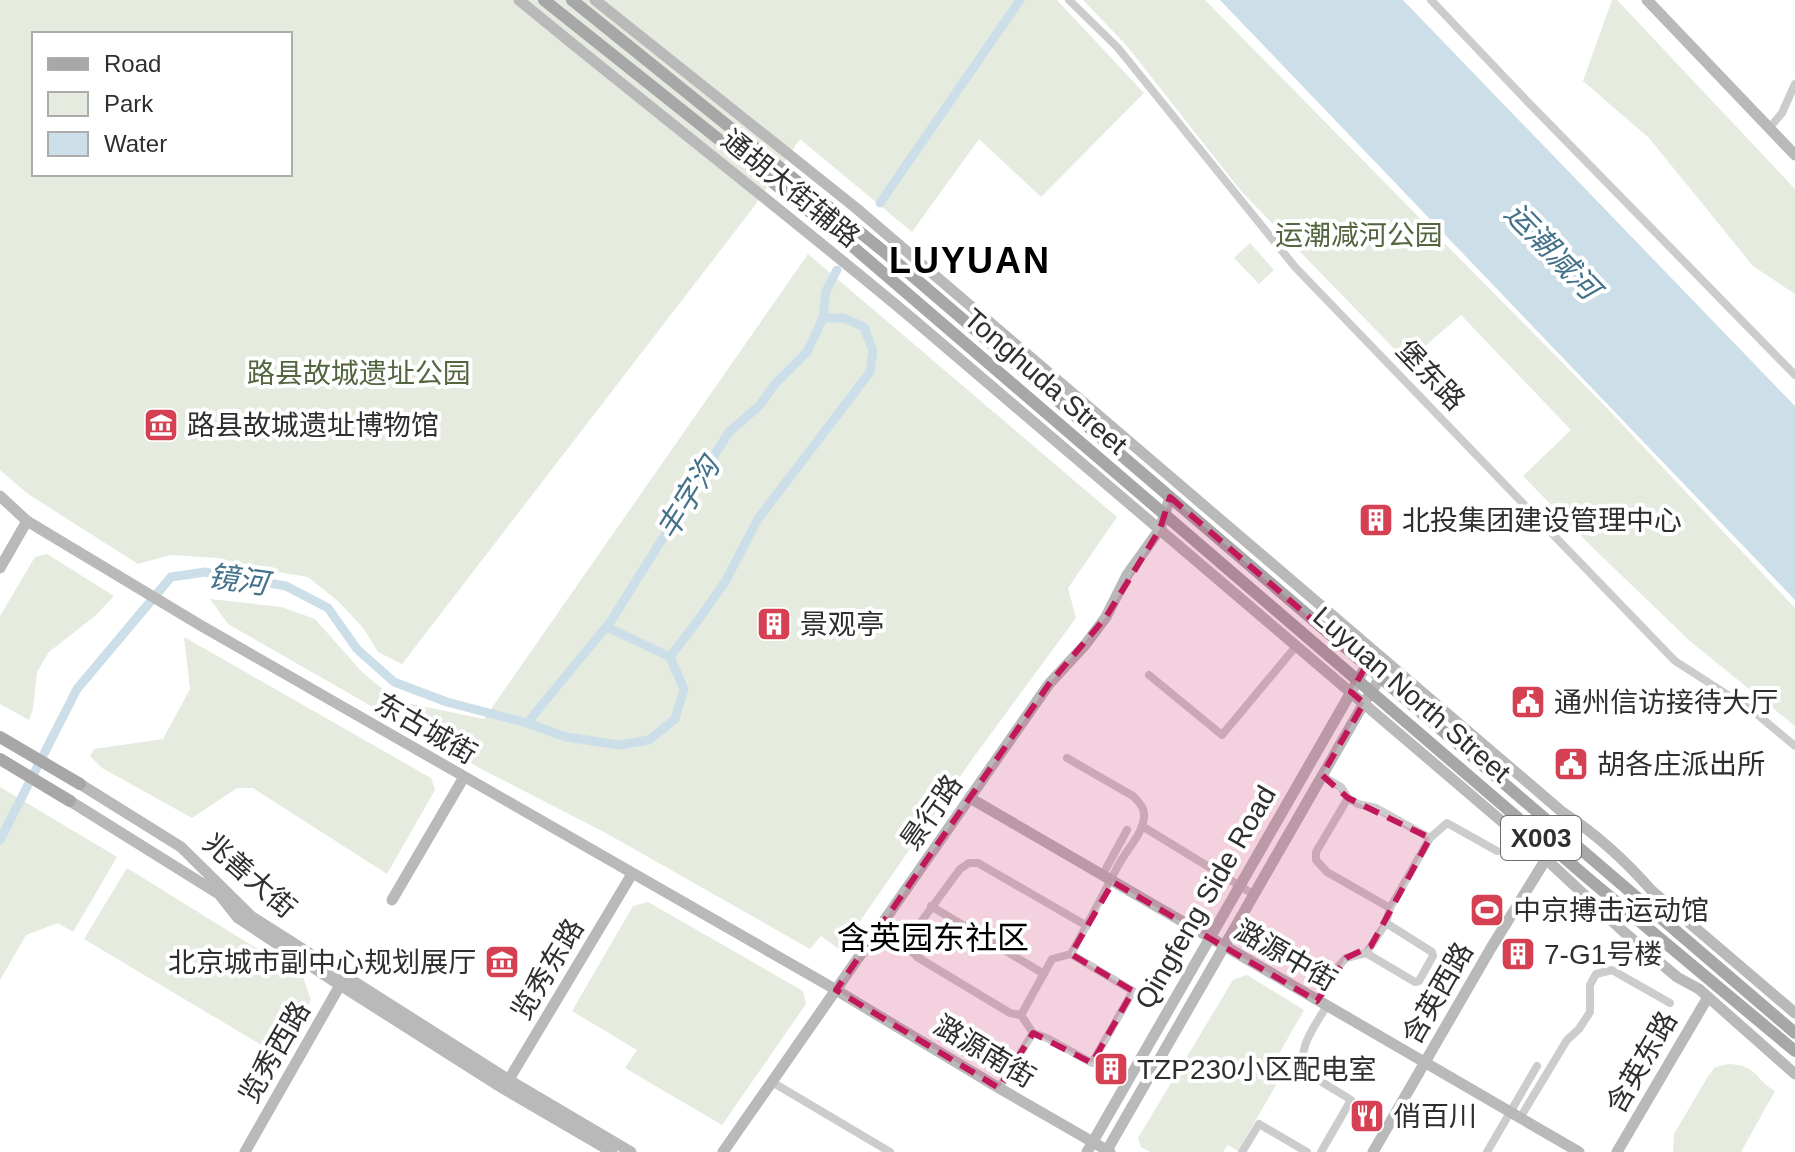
<svg xmlns="http://www.w3.org/2000/svg" width="1795" height="1152" font-family="Helvetica,'Noto Sans SC',sans-serif">
	<style>
		.green { fill: #e5ebde; fill-rule: evenodd }
		.water { fill: #ccdfe9 }
		.lines { fill: none; stroke-linecap: round; stroke-linejoin: round }
		.canal { stroke: #ccdfe9; stroke-width: 9 }
		.street { stroke: #ccc; stroke-width: 8 }
		.secondary { stroke: #b9b9b9; stroke-width: 11 }
		.primary { stroke: #a7a7a7; stroke-width: 12 }
		.marked { fill: #c2185b; fill-opacity: 0.2; stroke: #c2185b; stroke-width: 6; stroke-dasharray: 16 10; stroke-linejoin: round }
		.labels { text-anchor: middle; stroke-width: 8; stroke-linejoin: round; paint-order: stroke }
		.shield { fill: #fff; stroke: #6d6d6d; stroke-width: 2 }
		.shield-label { font-size: 26px; font-weight: bold; fill: #2f2f2f }
		.street-label { font-size: 28px; fill: #2f2f2f; stroke: #fff }
		.park-label { font-size: 28px; fill: #546640; stroke: #fff }
		.poi-label { font-size: 28px; fill: #2f2f2f; stroke: #fff; text-anchor: start }
		.water-label { font-size: 30px; font-style: italic; fill: #44728a; stroke: #fff }
		.quarter-label { font-size: 32px; fill: #000; stroke: #fff }
		.district-label { font-size: 36px; font-weight: bold; letter-spacing: 2px; fill: #000; stroke: #fff }
	</style>
	<rect width="100%" height="100%" fill="#fff"/>
	<g class="green">
		<path d="M 0,0 L 1057,0 L 1144,93 L 1041,197 L 979,139 L 912,232 L 800,139 L 753,208 L 402,664 L 378,652 L 364,629 L 339,602 L 308,577 L 265,570 L 218,558 L 170,555 L 138,564 L 28,494 L 0,470 ZM 34,34 L 290,34 L 290,174 L 34,174 Z"/>
		<polygon points="1083,0 1205,0 1604,405 1795,608 1795,726 1691,642 1592,547 1523,476 1571,430 1461,315 1407,362 1241,191 1127,46"/>
		<polygon points="1612,0 1617,0 1795,189 1795,294 1753,266 1649,138 1583,81"/>
		<polygon points="1250,243 1274,270 1259,284 1234,258"/>
		<polygon points="808,254 1117,517 1068,588 1076,618 973,758 840,950 821,936 810,949 604,832 483,770 228,624 210,599 282,607 315,619 362,672 397,701 484,719"/>
		<polygon points="47,554 114,596 95,616 49,652 37,672 33,709 29,720 0,704 0,616 35,557"/>
		<polygon points="184,637 431,778 435,790 387,874 253,788 237,788 192,818 102,768 90,756 94,749 163,739 190,689"/>
		<polygon points="0,787 117,857 73,932 58,923 26,935 0,980"/>
		<polygon points="127,868 303,977 311,1000 278,1055 84,939"/>
		<polygon points="648,902 803,991 806,1004 722,1125 625,1068 637,1050 572,1011 633,906"/>
		<polygon points="1247,975 1304,1010 1276,1059 1287,1066 1238,1151 1228,1145 1223,1152 1150,1152 1141,1147 1138,1138 1233,980"/>
		<path d="M 1728,1064 C 1758,1065 1754,1079 1775,1091 L 1741,1152 L 1673,1152 L 1674,1134 L 1707,1078 L 1715,1067 Z"/>
	</g>
	<polygon class="water" points="1220,0 1403,0 1795,406 1795,600"/>
	<g class="lines">
		<g class="canal">
			<polyline points="880,203 1020,0"/>
			<polyline points="607,627 670,657 696,623 725,582 758,519 870,372 873,351 864,327 844,318 823,318"/>
			<polyline points="527,723 611,621 729,432 760,405 775,384 807,352 823,318 826,291 837,270"/>
			<polyline points="0,840 77,689 171,577 205,572 286,586 328,608 357,649 394,682 447,702 527,723 566,737 620,745 649,740 675,719 684,689 670,657"/>
		</g>
		<g class="street">
			<polyline points="1069,0 1118,48 1295,267 1675,661 1753,711 1795,746"/>
			<polyline points="1431,0 1526,100 1795,375"/>
			<polyline points="1770,127 1782,113 1795,84"/>
			<polyline points="1149,675 1222,735 1297,645"/>
			<polyline points="1322,776 1341,787 1348,798 1358,804 1376,808 1430,838"/>
			<polyline points="1348,798 1316,852 1316,860 1327,872 1390,908"/>
			<polyline points="1142,826 1253,894"/>
			<polyline points="1102,876 1127,830"/>
			<polyline points="931,906 1044,974"/>
			<polyline points="1366,953 1415,982 1419,981 1433,956 1432,952 1386,923"/>
			<polyline points="1317,1001 1337,968 1346,958 1366,953 1371,946 1386,923 1390,908 1430,838 1447,823 1497,851"/>
			<polyline points="1021,1015 1010,1013 917,957 908,948 915,930 960,869 969,863 978,863 1087,926"/>
			<polyline points="1033,1033 1047,1038 1092,1063 1133,991 1071,954"/>
			<polyline points="772,1082 890,1152"/>
			<path d="M 999,1088 L 1033,1033 L 1021,1015 L 1052,959 L 1071,954 C 1087,925 1103,895 1118,866 C 1126,850 1143,834 1144,817 C 1145,808 1139,802 1133,796 L 1067,758"/>
			<polyline points="1520,1118 1567,1040 1579,1029 1590,1012 1590,985 1596,974 1612,970 1670,1003"/>
			<polyline points="1242,1152 1259,1124 1307,1152"/>
			<path d="M 1321,1152 L 1351,1100 C 1341,1093 1314,1079 1308,1071 C 1293,1052 1317,1023 1326,1007"/>
			<polyline points="1487,1152 1537,1066"/>
		</g>
		<g class="secondary">
			<path d="M 519,0 C 650,108 784,211 914,320 L 1546,859 L 1625,933 L 1677,977 L 1699,989 L 1795,1074"/>
			<path d="M 595,0 L 856,208 L 1561,811 C 1595,833 1625,860 1652,891 L 1795,1013"/>
			<polyline points="1647,0 1795,155"/>
			<polyline points="0,496 27,521 200,625 826,984 999,1088 1110,1152"/>
			<polyline points="0,568 27,521"/>
			<polyline points="80,784 181,847 251,916 509,1080 631,1152"/>
			<polyline points="970,798 1579,1152"/>
			<polyline points="70,801 219,894 238,918 332,980 504,1089 612,1152"/>
			<polyline points="392,900 464,777"/>
			<polyline points="505,1086 632,874"/>
			<polyline points="245,1152 343,980"/>
			<polyline points="723,1152 1049,684 1085,645 1106,617 1127,575 1160,529 1170,497"/>
			<polyline points="1087,1152 1366,666"/>
			<polyline points="1106,1152 1364,703 1380,678"/>
			<polyline points="1373,1152 1491,948 1546,859"/>
			<polyline points="1617,1152 1708,997"/>
		</g>
		<g class="primary">
			<polyline points="544,0 845,240 1590,880 1795,1051"/>
			<polyline points="572,0 882,250 1795,1033"/>
			<polyline points="0,737 80,784"/>
			<polyline points="0,759 70,801"/>
		</g>
	</g>
	<path class="marked" d="M 1170,497 L 1366,666 L 1351,692 L 1364,703 L 1322,775 L 1348,798 L 1430,838 L 1371,946 L 1346,958 L 1317,1001 L 1113,882 L 1071,954 L 1133,991 L 1092,1063 L 1033,1033 L 999,1088 L 836,990 L 1049,684 L 1106,617 L 1160,529 Z"/>
	<defs>
		<g id="museum-square" transform="scale(1.8)"><rect x="-9" y="-9" width="18" height="18" rx="4" fill="#d54153" stroke="#fff"/><path d="M0-6L6-3V-2H-6V-3ZM-5-1h2V3h-2ZM-1-1h2V3h-2ZM3-1h2V3H3ZM-6 4H6V6H-6Z" fill="#fff"/></g>
		<g id="building-square" transform="scale(1.8)"><rect x="-9" y="-9" width="18" height="18" rx="4" fill="#d54153" stroke="#fff"/><path d="M-4-6H4V6H1V3H-1V6H-4ZM-2.5-4.3h1.7v1.8h-1.7ZM.8-4.3h1.7v1.8H.8ZM-2.5-1h1.7V.8h-1.7ZM.8-1h1.7V.8H.8Z" fill="#fff"/></g>
		<g id="civic-square" transform="scale(1.8)"><rect x="-9" y="-9" width="18" height="18" rx="4" fill="#d54153" stroke="#fff"/><path d="M-.6-6.5H3V-4.5H.6V-3L4-1V1h2V6H-6V1h2V-1L-.6-3ZM-1.2 2.5V6h2.4V2.5Z" fill="#fff"/></g>
		<g id="stadium-square" transform="scale(1.8)"><rect x="-9" y="-9" width="18" height="18" rx="4" fill="#d54153" stroke="#fff"/><path d="M0-5a6.5 5 0 1 0 0 10a6.5 5 0 1 0 0-10ZM-3.5-1.8h7v3.6h-7Z" fill="#fff"/></g>
		<g id="restaurant-square" transform="scale(1.8)"><rect x="-9" y="-9" width="18" height="18" rx="4" fill="#d54153" stroke="#fff"/><path d="M-5-6h1v4h1v-4h1v4h1v-4h1v5L-1.5 .5V6h-2V.5L-5-1ZM5-6V6H3V1.5H1.5Q1.5-4 5-6Z" fill="#fff"/></g>
	</defs>
	<g fill-rule="evenodd">
		<use href="#museum-square" x="161" y="425"/>
		<use href="#building-square" x="1376" y="520"/>
		<use href="#building-square" x="774" y="624"/>
		<use href="#civic-square" x="1528" y="702"/>
		<use href="#civic-square" x="1571" y="764"/>
		<use href="#stadium-square" x="1487" y="910"/>
		<use href="#building-square" x="1518" y="954"/>
		<use href="#museum-square" x="502" y="962"/>
		<use href="#building-square" x="1111" y="1069"/>
		<use href="#restaurant-square" x="1367" y="1116"/>
	</g>
	<g class="labels">
		<rect class="shield" x="1501" y="816" width="80" height="44" rx="6"/>
		<g class="shield-label">
			<text x="1541" y="847">X003</text>
		</g>
		<g class="street-label">
			<text transform="translate(791 188) rotate(39)" y="10">通胡大街辅路</text>
			<text transform="translate(1431 375) rotate(46)" y="10">堡东路</text>
			<text transform="translate(1046 381) rotate(41)" y="10">Tonghuda Street</text>
			<text transform="translate(1412 694) rotate(41)" y="10">Luyuan North Street</text>
			<text transform="translate(426 728) rotate(30)" y="10">东古城街</text>
			<text transform="translate(931 812) rotate(-55)" y="10">景行路</text>
			<text transform="translate(250 875) rotate(41)" y="10">兆善大街</text>
			<text transform="translate(1205 897) rotate(-60)" y="10">Qingfeng Side Road</text>
			<text transform="translate(1286 955) rotate(30)" y="10">潞源中街</text>
			<text transform="translate(547 969) rotate(-59)" y="10">览秀东路</text>
			<text transform="translate(1437 993) rotate(-60)" y="10">含英西路</text>
			<text transform="translate(985 1051) rotate(31)" y="10">潞源南街</text>
			<text transform="translate(274 1052) rotate(-60)" y="10">览秀西路</text>
			<text transform="translate(1641 1062) rotate(-60)" y="10">含英东路</text>
		</g>
		<g class="park-label">
			<text x="1359" y="245">运潮减河公园</text>
			<text x="359" y="383">路县故城遗址公园</text>
		</g>
		<g class="poi-label">
			<text x="187" y="435">路县故城遗址博物馆</text>
			<text x="1402" y="530">北投集团建设管理中心</text>
			<text x="800" y="634">景观亭</text>
			<text x="1554" y="712">通州信访接待大厅</text>
			<text x="1597" y="774">胡各庄派出所</text>
			<text x="1513" y="920">中京搏击运动馆</text>
			<text x="1544" y="964">7-G1号楼</text>
			<text x="476" y="972" text-anchor="end">北京城市副中心规划展厅</text>
			<text x="1137" y="1079">TZP230小区配电室</text>
			<text x="1393" y="1126">俏百川</text>
		</g>
		<g class="water-label">
			<text transform="translate(1552 251) rotate(46)" y="10">运潮减河</text>
			<text transform="translate(688 498) rotate(-58)" y="10">丰字沟</text>
			<text transform="translate(238 580) rotate(8)" y="10">镜河</text>
		</g>
		<g class="quarter-label">
			<text x="933" y="949">含英园东社区</text>
		</g>
		<g class="district-label">
			<text x="970" y="273">LUYUAN</text>
		</g>
	</g>
	<rect x="32" y="32" width="260" height="144" fill="#ffffff" stroke="#acacac" stroke-width="2"/>
	<rect x="48" y="58" width="40" height="12" fill="#a7a7a7" stroke="#acacac" stroke-width="2"/>
	<text x="104" y="72" font-size="24" fill="#2f2f2f">Road</text>
	<rect x="48" y="92" width="40" height="24" fill="#e5ebde" stroke="#acacac" stroke-width="2"/>
	<text x="104" y="112" font-size="24" fill="#2f2f2f">Park</text>
	<rect x="48" y="132" width="40" height="24" fill="#ccdfe9" stroke="#acacac" stroke-width="2"/>
	<text x="104" y="152" font-size="24" fill="#2f2f2f">Water</text>
</svg>
